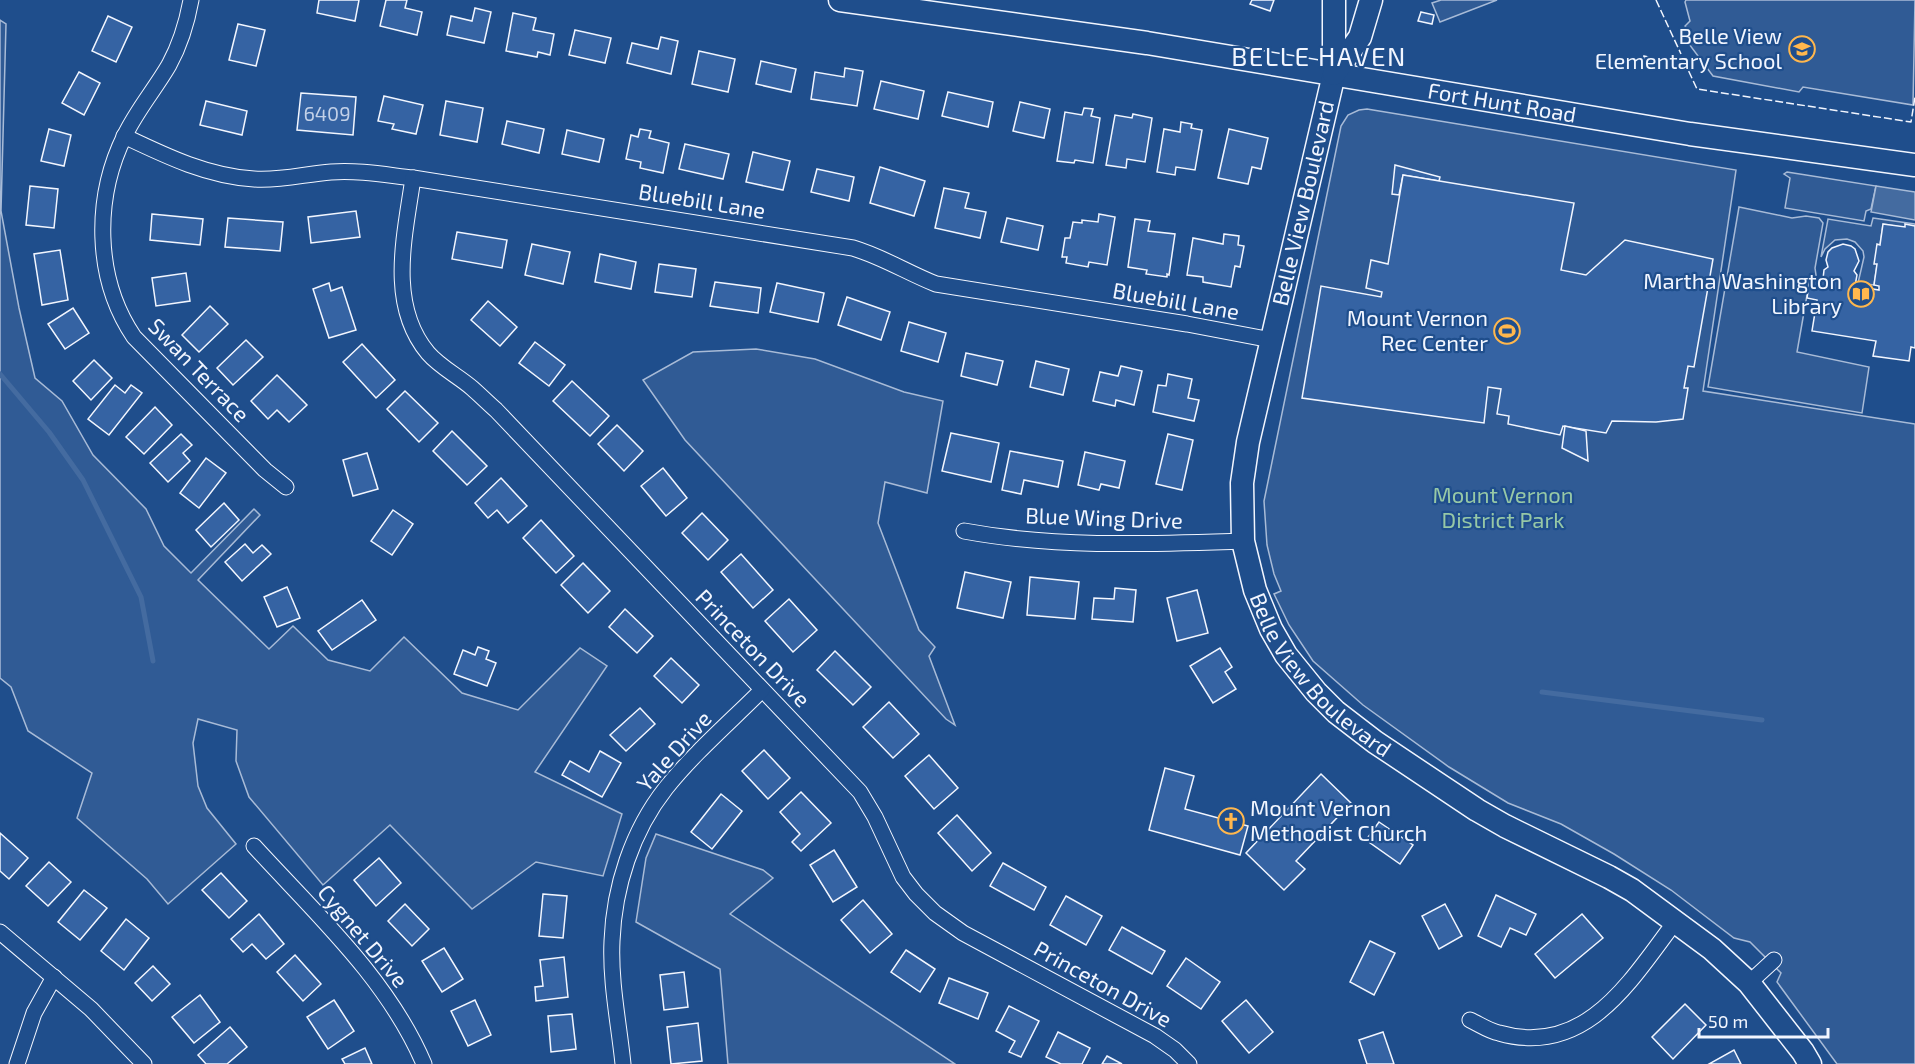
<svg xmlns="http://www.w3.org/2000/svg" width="1915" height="1064" font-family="'Exo 2',sans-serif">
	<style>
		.built { fill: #305b95; stroke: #a8bbd7; stroke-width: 1.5 }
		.water { fill: #446ba0; stroke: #a8bbd7; stroke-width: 1.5 }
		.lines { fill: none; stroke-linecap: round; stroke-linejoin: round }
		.stream { stroke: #446ba0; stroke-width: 5 }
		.building { fill: #3563a3; stroke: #f2f6ff; stroke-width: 1.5 }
		.minor-casing { stroke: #f2f6ff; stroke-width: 17 }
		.secondary-casing { stroke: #f2f6ff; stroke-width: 25 }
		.minor { stroke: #1f4e8c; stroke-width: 15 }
		.secondary { stroke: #1f4e8c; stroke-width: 22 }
		.fence { stroke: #f2f6ff; stroke-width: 1.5; stroke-dasharray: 8 3; stroke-linecap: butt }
		.labels { text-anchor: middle; stroke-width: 4.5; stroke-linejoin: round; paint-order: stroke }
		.number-label { font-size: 20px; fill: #c3d1e8 }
		.poi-label { font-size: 22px; fill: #f2f6ff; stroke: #1f4e8c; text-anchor: end }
		.street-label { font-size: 22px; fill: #f2f6ff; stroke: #1f4e8c }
		.park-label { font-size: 22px; fill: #97c8a6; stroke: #1f4e8c }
		.quarter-label { font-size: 26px; letter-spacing: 1.5px; fill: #f2f6ff; stroke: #1f4e8c }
	</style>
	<rect width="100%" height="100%" fill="#1f4e8c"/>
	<g class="built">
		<polygon points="1441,0 1497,0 1440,22 1432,3"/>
		<polygon points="1686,0 1915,0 1913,105 1803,87 1799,92 1713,76 1689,44 1692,37 1685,26 1690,21 1685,2"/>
		<polygon points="0,20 6,24 1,211 19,308 35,378 62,401 93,455 146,509 164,546 191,573 254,509 260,515 198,580 269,649 293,626 328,660 370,671 404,637 462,693 518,710 580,648 607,666 535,772 622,814 603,876 536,862 472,909 390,825 323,885 249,797 236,761 237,730 198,719 193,743 198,786 207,808 236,844 168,904 147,879 77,818 92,773 28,731 11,687 0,678"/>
		<polygon points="1367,109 1736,170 1703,391 1915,424 1915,1064 1837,1064 1777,982 1781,973 1750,942 1734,938 1671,890 1614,854 1561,824 1508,803 1449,767 1363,705 1313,661 1289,625 1274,594 1281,591 1274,574 1267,545 1264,501 1341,126 1348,115 1359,110"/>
		<polygon points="1787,172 1876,186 1871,209 1866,211 1864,221 1785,208 1790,178 1784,174"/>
		<polygon points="1739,207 1792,218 1806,216 1819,218 1823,223 1815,268 1816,275 1816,278 1810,278 1797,352 1869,367 1862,413 1708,387"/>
		<polygon points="1873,218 1915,224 1915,229 1883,224 1874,285 1858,283 1864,257 1863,251 1855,242 1847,239 1835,240 1825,249 1821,257 1828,219 1871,226"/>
		<polygon points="756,349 815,359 904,392 943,401 927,493 885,482 878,523 919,630 935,647 929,656 955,725 946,719 685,440 643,380 693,352"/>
		<polygon points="656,834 763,870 773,878 730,914 955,1064 728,1064 720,969 636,922 646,858"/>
	</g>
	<polygon class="water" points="1876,186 1915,192 1915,220 1871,212"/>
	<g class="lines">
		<g class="stream">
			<polyline points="0,374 49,432 83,480 141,597 153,661"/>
			<polyline points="1542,692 1762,720"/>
		</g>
	</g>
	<g class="building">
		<polygon points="319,0 359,0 355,21 317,13"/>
		<polygon points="386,0 407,0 405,8 422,12 417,35 380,26"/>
		<polygon points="1252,0 1274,0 1270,11 1250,4"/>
		<polygon points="475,8 491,12 484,43 447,35 451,16 472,21"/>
		<polygon points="1421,12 1434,15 1432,24 1418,21"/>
		<polygon points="513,13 536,18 533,30 554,34 550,55 538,52 537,57 506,51"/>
		<polygon points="108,16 132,27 116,62 92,51"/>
		<polygon points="238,24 265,30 256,66 229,60"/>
		<polygon points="575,30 611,38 605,63 569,55"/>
		<polygon points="661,37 678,41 671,74 627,63 632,43 658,49"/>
		<polygon points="699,51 735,59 728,92 692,84"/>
		<polygon points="1644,56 1653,58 1652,64 1643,63"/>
		<polygon points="761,61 796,69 791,92 756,84"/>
		<polygon points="845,68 863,71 857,106 811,99 815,72 844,77"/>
		<polygon points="79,72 100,83 84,115 62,103"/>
		<polygon points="881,81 924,91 918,119 874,109"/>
		<polygon points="948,92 993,102 988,127 942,116"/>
		<polygon points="301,93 356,97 353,135 297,130"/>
		<polygon points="384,96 423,105 416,134 392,129 394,124 378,121"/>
		<polygon points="206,101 247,111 242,135 200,125"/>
		<polygon points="446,101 483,108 477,142 440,135"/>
		<polygon points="1020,102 1050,109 1044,138 1013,131"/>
		<polygon points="1084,108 1093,109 1091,116 1100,118 1093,163 1075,160 1074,163 1057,161 1065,112 1082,115"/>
		<polygon points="1133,114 1152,118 1145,162 1127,159 1126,168 1106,165 1115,115 1132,118"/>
		<polygon points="507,121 544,129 539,153 502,144"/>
		<polygon points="1181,122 1192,124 1191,128 1202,130 1195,170 1176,167 1175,175 1157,172 1164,129 1180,132"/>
		<polygon points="49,129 71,135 64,166 41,161"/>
		<polygon points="640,129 651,131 649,138 669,143 663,173 640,168 641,162 626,159 631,135 638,137"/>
		<polygon points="1229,129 1268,138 1261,169 1252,167 1248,184 1218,178"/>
		<polygon points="567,130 604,139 599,162 562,154"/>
		<polygon points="685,144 729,154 723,179 679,169"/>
		<polygon points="753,152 790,161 783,190 746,182"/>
		<polygon points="1395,165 1440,177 1439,181 1403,175 1399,195 1392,194"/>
		<polygon points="880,167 925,181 914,216 870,203"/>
		<polygon points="817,169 854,177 849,201 811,192"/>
		<polygon points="1403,175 1574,203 1561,270 1586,275 1625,240 1713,259 1694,367 1688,366 1684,388 1688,388 1683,419 1656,422 1612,421 1606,433 1563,426 1560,435 1508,424 1509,416 1497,414 1501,389 1488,387 1484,423 1302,398 1321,286 1381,297 1382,292 1366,288 1371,260 1388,264"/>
		<polygon points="30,186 58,189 54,228 26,225"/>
		<polygon points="944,188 969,193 965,208 986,212 980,238 935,228"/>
		<polygon points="356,211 360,237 311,243 308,217"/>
		<polygon points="152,214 203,219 200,245 150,240"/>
		<polygon points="1099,214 1115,217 1107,265 1089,262 1088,267 1066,263 1067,257 1062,257 1065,238 1070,238 1073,222 1082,223 1082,220 1098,222"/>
		<polygon points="228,218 283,222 280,251 225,247"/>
		<polygon points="1007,218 1043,226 1038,250 1001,242"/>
		<polygon points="1135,219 1150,221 1148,231 1175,234 1169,275 1167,274 1167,277 1146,274 1147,270 1128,267"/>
		<polygon points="1883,224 1905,227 1905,224 1915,226 1915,348 1911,347 1909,361 1873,356 1876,341 1812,331 1817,300 1807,298 1810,278 1823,279 1824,270 1828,267 1826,260 1828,252 1832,248 1843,244 1851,246 1855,249 1859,261 1854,271 1857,275 1855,286 1879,290 1879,286 1874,285 1877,264 1874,264 1877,244 1880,245"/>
		<polygon points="457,232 507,240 502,268 452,259"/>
		<polygon points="1224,234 1239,236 1238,245 1244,246 1240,267 1235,266 1231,287 1203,282 1203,277 1187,275 1193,238 1223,244"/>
		<polygon points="532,244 570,252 563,284 525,275"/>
		<polygon points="60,250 68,300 42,305 34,254"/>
		<polygon points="600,254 636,262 631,289 595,282"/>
		<polygon points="659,264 696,269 692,297 655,292"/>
		<polygon points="186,273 190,301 156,306 152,278"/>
		<polygon points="715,282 761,288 758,313 710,306"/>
		<polygon points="329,283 331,291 342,287 356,330 329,338 313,289"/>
		<polygon points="777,283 824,293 818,322 770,312"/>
		<polygon points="847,297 890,312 881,340 838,325"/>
		<polygon points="488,301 517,327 500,346 471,320"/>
		<polygon points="210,306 228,324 199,352 182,335"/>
		<polygon points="73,308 89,333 65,349 48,324"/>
		<polygon points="909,322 946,333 938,362 901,351"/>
		<polygon points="246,340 263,357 233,385 217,368"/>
		<polygon points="535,342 565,365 549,386 519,363"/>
		<polygon points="362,344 395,380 376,398 343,362"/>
		<polygon points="966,353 1003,361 997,385 961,376"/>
		<polygon points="94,360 112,378 91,400 73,381"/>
		<polygon points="1036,361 1069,369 1063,395 1030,387"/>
		<polygon points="1121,366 1142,371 1134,405 1116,400 1115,406 1093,401 1100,372 1118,376"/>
		<polygon points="1168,374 1192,379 1188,398 1199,400 1194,421 1153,412 1158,385 1166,386"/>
		<polygon points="277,375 307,405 289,422 277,410 268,419 251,401"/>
		<polygon points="572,381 609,416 590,436 553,401"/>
		<polygon points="115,385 125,393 131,385 142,393 109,435 88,419"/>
		<polygon points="405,391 438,423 419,442 387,409"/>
		<polygon points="155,407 172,425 144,454 126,437"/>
		<polygon points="617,425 643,451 624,471 598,444"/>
		<polygon points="1565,426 1586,431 1588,461 1562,448"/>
		<polygon points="452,431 487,466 467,485 433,451"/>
		<polygon points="951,433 999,443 991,482 942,471"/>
		<polygon points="181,434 192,445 183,453 190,461 168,482 150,463"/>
		<polygon points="1168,434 1193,440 1182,490 1156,484"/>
		<polygon points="1010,451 1063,461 1058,487 1024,480 1021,494 1002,490"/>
		<polygon points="1085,452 1125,461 1119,488 1101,484 1099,490 1078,485"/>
		<polygon points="367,453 378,489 353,496 343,460"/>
		<polygon points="206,458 226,473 199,508 180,493"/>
		<polygon points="663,468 687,498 666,516 641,486"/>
		<polygon points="501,478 527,506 508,523 497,510 488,518 475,503"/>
		<polygon points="224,503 239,520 211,547 196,530"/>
		<polygon points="393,510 413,524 392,555 371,541"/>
		<polygon points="702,513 728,540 708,560 682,533"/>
		<polygon points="541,520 574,556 556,573 523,538"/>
		<polygon points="245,544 253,553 262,545 271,554 242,581 225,562"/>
		<polygon points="741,554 773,590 753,608 721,572"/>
		<polygon points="583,563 610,591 588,613 561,585"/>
		<polygon points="965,572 1011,582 1003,618 957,608"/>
		<polygon points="1030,577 1079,582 1075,619 1027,615"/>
		<polygon points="287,587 300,618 277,627 264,597"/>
		<polygon points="1115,588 1136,590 1133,622 1092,619 1094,598 1114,599"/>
		<polygon points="1197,590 1208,633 1177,641 1167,598"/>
		<polygon points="789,599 817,630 793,652 765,621"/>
		<polygon points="362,600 376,620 332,650 318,631"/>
		<polygon points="625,609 653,636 637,653 609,627"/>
		<polygon points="478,647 489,651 486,659 496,663 487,686 454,674 463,650 475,655"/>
		<polygon points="1220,648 1232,667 1225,672 1236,689 1213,703 1190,666"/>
		<polygon points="835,651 871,687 853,705 817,670"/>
		<polygon points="671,658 699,685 682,703 654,676"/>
		<polygon points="889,702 919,734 893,758 863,727"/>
		<polygon points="640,708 655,724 626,751 610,735"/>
		<polygon points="764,750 790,778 768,799 742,771"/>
		<polygon points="600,751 621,763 602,797 562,775 570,761 589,772"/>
		<polygon points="929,755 958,788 934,809 905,776"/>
		<polygon points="1165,768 1194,776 1185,809 1248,826 1240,855 1149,830"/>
		<polygon points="1321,774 1351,803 1296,861 1305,869 1284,890 1246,853"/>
		<polygon points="801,792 831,823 801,851 792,842 800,834 780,812"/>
		<polygon points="721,794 742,811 712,849 691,832"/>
		<polygon points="957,815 991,853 972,871 938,833"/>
		<polygon points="1379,822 1413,845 1400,864 1366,840"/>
		<polygon points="0,833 28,858 9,879 0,871"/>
		<polygon points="834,850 857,887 833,902 810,865"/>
		<polygon points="379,858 401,883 376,906 354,880"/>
		<polygon points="49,862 71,882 48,906 26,886"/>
		<polygon points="1003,863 1046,887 1034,910 990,886"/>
		<polygon points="221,873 247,901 229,918 202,890"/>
		<polygon points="84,890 107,908 80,940 58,922"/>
		<polygon points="543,894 567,896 563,938 539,936"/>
		<polygon points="1496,895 1536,914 1526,935 1510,928 1501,947 1478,936"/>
		<polygon points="1066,896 1102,916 1086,945 1050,925"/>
		<polygon points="863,900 892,934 870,953 841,920"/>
		<polygon points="405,904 429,929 412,946 388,921"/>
		<polygon points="1445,904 1462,936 1439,949 1422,916"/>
		<polygon points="259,914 284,944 266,959 252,944 243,952 231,939"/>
		<polygon points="1582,914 1603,938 1555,978 1535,954"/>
		<polygon points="126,919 149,938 124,970 101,951"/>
		<polygon points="1122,927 1165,951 1152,974 1109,950"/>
		<polygon points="1370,941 1395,953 1374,995 1350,982"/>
		<polygon points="444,948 463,979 442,992 422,961"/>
		<polygon points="906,950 935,969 920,992 891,972"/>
		<polygon points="295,955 321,984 303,1001 277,972"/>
		<polygon points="564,957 568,997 536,1001 535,987 543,986 540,960"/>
		<polygon points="1186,958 1220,982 1201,1009 1167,986"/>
		<polygon points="153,966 170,984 152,1001 135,983"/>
		<polygon points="684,972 688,1007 664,1010 660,975"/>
		<polygon points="949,978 988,993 978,1019 939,1003"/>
		<polygon points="200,995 220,1022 194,1043 172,1017"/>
		<polygon points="334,1000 354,1031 328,1049 307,1017"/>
		<polygon points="475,1000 491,1035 468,1046 451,1011"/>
		<polygon points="1246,1000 1273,1032 1249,1053 1222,1021"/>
		<polygon points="1685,1004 1706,1025 1673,1059 1652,1037"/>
		<polygon points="1009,1006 1039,1021 1021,1057 1009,1052 1015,1041 996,1031"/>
		<polygon points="572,1014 576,1049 551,1052 548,1016"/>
		<polygon points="698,1023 702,1061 671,1064 667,1027"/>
		<polygon points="230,1027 247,1047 227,1064 206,1064 198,1055"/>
		<polygon points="1058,1032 1090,1048 1082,1064 1061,1064 1046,1057"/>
		<polygon points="1383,1032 1394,1064 1367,1064 1359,1040"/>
		<polygon points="365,1048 372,1064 345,1064 342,1059"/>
		<polygon points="1734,1050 1741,1064 1709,1064"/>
		<polygon points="1107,1056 1122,1064 1102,1064"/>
	</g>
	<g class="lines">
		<g class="minor-casing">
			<g id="minor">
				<path d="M 191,0 C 187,22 180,45 169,65 C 155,89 137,110 125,135 C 94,197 94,278 134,337 L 265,470 L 286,487"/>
				<path d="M 124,136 C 166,156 207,176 254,179 C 280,181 305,174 331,172 C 359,170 386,175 413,178 L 853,248 C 883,257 908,273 936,284 L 1187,324 L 1271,340"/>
				<path d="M 413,178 C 405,235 387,304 428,353 C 440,367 458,376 472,388 C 480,395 488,403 496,410 L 860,792 L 875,817 L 903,877 L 916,894 L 935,913 L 963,933 L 1155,1036 L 1175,1050 L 1189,1064"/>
				<path d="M 964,531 C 1056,548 1150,544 1243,541"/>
				<path d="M 254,846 C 315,913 388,979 424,1064"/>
				<polyline points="0,932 91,1009 144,1064"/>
				<polyline points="1749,983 1774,960"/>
				<path d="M 1470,1020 C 1479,1024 1489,1031 1499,1033 C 1586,1058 1631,980 1675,922"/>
				<polyline points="17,1064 34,1013 54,977"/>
				<path d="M 623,1064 C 619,1024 610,982 612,941 C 614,887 632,831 666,788 C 694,753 730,722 762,690"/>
			</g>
		</g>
		<g class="secondary-casing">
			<g id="secondary">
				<path id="s1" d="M 840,0 L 1147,43 L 1690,134 L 1915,165"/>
				<path id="s2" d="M 1334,0 L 1334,74 L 1248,442 L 1242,483 L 1243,541 L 1255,590 L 1271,629 L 1286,655 L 1316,692 L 1336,712 L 1375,742 L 1477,810 L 1505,826 L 1609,877 L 1632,890 L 1712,949 L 1749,983 L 1803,1052 L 1810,1064"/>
				<polyline points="1334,74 1360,37 1371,0"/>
			</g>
		</g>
		<use href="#minor" class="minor"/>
		<use href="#secondary" class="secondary"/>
		<g class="fence">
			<polyline points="1656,0 1681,54"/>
			<polyline points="1684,61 1697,89 1911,122 1915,97"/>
		</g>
	</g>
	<defs>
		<g id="school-ring" transform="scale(1.35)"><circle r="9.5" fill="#1f4e8c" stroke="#ffb74d" stroke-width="1.5"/><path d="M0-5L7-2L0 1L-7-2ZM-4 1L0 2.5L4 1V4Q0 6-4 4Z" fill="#ffb74d"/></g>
		<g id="library-ring" transform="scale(1.35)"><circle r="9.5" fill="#1f4e8c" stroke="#ffb74d" stroke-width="1.5"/><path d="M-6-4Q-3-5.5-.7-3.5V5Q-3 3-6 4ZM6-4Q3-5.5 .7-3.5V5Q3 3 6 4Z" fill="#ffb74d"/></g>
		<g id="stadium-ring" transform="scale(1.35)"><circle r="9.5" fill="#1f4e8c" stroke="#ffb74d" stroke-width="1.5"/><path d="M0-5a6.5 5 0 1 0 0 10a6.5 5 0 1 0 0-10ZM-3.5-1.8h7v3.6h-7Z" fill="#ffb74d"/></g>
		<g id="church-ring" transform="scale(1.35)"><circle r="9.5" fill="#1f4e8c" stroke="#ffb74d" stroke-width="1.5"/><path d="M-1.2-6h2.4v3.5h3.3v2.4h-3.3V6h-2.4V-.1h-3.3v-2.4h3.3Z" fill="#ffb74d"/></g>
	</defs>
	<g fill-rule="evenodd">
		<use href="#school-ring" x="1802" y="49"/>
		<use href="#library-ring" x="1861" y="294"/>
		<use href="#stadium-ring" x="1507" y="331"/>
		<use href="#church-ring" x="1231" y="821"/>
	</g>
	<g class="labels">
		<g class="number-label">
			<text x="327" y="121">6409</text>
		</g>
		<g class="poi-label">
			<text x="1782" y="44">Belle View<tspan x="1782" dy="25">Elementary School</tspan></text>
			<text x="1842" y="289">Martha Washington<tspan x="1842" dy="25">Library</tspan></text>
			<text x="1488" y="326">Mount Vernon<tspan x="1488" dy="25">Rec Center</tspan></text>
			<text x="1250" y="816" text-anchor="start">Mount Vernon<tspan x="1250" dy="25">Methodist Church</tspan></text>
		</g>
		<g class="street-label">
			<text dy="8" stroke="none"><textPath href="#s1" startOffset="670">Fort Hunt Road</textPath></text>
			<text transform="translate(702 201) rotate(9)" y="8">Bluebill Lane</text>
			<text transform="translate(1303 203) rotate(-77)" y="8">Belle View Boulevard</text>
			<text transform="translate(1176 301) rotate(10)" y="8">Bluebill Lane</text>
			<text transform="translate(199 370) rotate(46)" y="8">Swan Terrace</text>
			<text transform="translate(1104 518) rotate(2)" y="8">Blue Wing Drive</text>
			<text transform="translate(753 648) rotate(46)" y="8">Princeton Drive</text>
			<text dy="8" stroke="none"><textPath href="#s2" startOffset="711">Belle View Boulevard</textPath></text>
			<text transform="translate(674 751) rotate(-48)" y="8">Yale Drive</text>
			<text transform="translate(363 936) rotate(50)" y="8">Cygnet Drive</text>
			<text transform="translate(1103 984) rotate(29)" y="8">Princeton Drive</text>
		</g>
		<g class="park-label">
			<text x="1503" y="503">Mount Vernon<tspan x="1503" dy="25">District Park</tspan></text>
		</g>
		<g class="quarter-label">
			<text x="1319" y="66">BELLE HAVEN</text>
		</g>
	</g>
	<path d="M1699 1028v9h129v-9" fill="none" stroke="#f2f6ff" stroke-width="3"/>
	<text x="1708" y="1028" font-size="18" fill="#f2f6ff" stroke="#1f4e8c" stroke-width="4.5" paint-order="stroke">50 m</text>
</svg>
